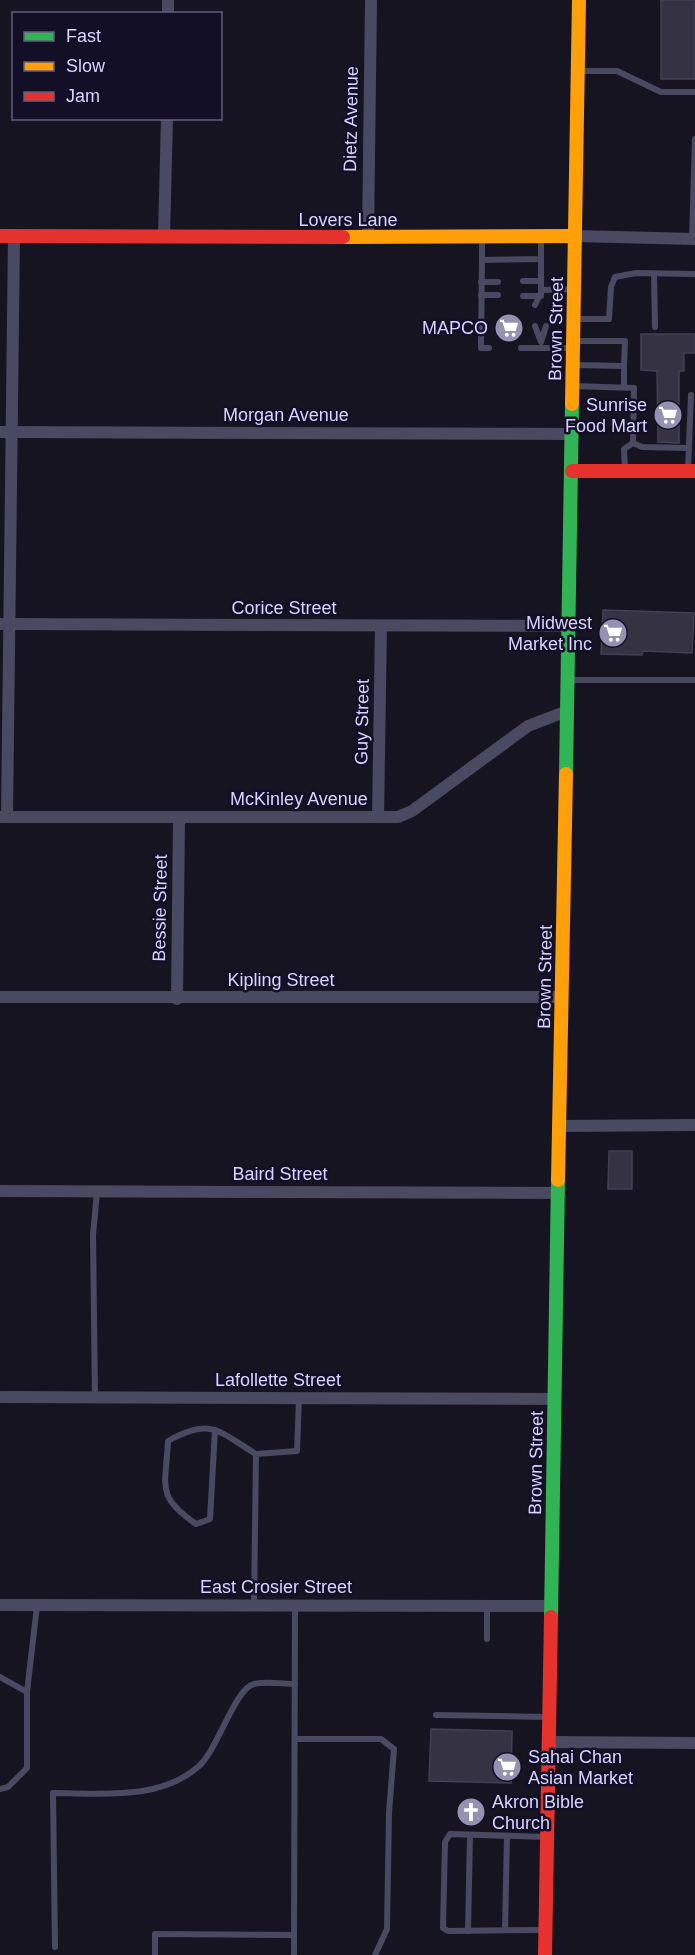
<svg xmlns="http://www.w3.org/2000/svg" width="695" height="1955" font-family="Helvetica,sans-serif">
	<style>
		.building { fill: #343243; stroke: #433f54; stroke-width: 1.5 }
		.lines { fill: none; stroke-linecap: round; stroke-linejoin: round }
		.lane { stroke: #4a4962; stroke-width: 6 }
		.street { stroke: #4a4962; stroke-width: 12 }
		.fast { stroke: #30b455; stroke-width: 14 }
		.slow { stroke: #ff9f0a; stroke-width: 14 }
		.jam { stroke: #e5322d; stroke-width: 14 }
		.labels { text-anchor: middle; stroke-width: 5; stroke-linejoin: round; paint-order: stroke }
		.street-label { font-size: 18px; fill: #d9d4ff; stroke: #130f26 }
		.poi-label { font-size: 18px; fill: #d9d4ff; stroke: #130f26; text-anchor: end }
	</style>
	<rect width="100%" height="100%" fill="#161421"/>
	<g class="building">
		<rect x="661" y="0" width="34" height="79"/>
		<polygon points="641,334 695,334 695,353 684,353 684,371 679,371 679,443 658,442 657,371 641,370"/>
		<polygon points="603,610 694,613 692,653 643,651 642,655 601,654"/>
		<polygon points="609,1151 632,1151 632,1189 608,1189"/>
		<polygon points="431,1729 512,1731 511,1783 429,1781"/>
	</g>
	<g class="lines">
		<g class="lane">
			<polyline points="581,71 617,71 661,92 695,92"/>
			<polyline points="692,238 695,139"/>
			<polyline points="482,240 482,260 541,259 541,237"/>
			<polyline points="541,259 541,290 574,289"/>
			<polyline points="482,260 481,348 489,348"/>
			<polyline points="654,274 655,327"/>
			<polyline points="523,281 541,281"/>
			<polyline points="481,282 498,282"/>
			<polyline points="481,295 498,295"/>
			<polyline points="523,296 541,296"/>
			<polyline points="535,305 541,293"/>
			<polyline points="574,319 609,319 611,287 615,277 636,273 695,274"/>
			<polyline points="535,326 541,342 546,326"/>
			<polyline points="574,341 625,341 624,366 575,365"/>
			<polyline points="521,348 573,348"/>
			<polyline points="573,386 634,388 633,443 624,449 625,469"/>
			<polyline points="624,387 624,366"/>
			<polyline points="633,443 642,447 689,448"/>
			<polyline points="688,470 691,395"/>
			<polyline points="570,680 695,680"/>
			<polyline points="95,1398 93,1235 97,1192"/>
			<path d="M 215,1430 L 210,1519 L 196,1524 C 155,1496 166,1486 168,1441 C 211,1417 218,1431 256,1454"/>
			<polyline points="254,1605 256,1454 297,1451 299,1398"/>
			<polyline points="487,1639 487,1606"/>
			<polyline points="0,1677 27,1692 27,1768 8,1787 0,1789"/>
			<polyline points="27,1692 37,1606"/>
			<polyline points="436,1715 548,1717"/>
			<polyline points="295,1739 381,1739 394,1749 389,1813 387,1929 375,1955"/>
			<polyline points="505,1930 507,1836"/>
			<polyline points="543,1930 448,1931 443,1928 445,1842 450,1834 546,1837"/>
			<polyline points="468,1931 470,1835"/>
			<path d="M 55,1947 L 53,1793 C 101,1793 160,1801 199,1766 C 218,1749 235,1688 254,1684 C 266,1681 283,1684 295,1684"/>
			<polyline points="155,1955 155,1934 294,1935"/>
			<polyline points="294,1955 295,1605"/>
		</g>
		<g class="street">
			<polyline points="168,14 168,0"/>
			<polyline points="164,236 167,118"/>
			<polyline points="575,236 695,239"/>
			<polyline points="368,238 371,0"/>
			<polyline points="0,432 571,434"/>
			<polyline points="0,624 568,626"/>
			<polyline points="0,817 398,817 412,811 528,726 567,711"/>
			<polyline points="7,817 14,237"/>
			<polyline points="378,817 381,626"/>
			<polyline points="0,997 562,997"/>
			<polyline points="177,999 179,818"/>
			<polyline points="560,1126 695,1125"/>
			<polyline points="0,1191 559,1193"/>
			<polyline points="0,1397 555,1399"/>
			<polyline points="0,1605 551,1606"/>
			<polyline points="548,1742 695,1743"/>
		</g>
		<g class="fast">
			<polyline points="566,774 572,404"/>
			<polyline points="551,1617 558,1180"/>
		</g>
		<g class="slow">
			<polyline points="343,237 575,236"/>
			<polyline points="572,404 579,0"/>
			<polyline points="558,1180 566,774"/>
		</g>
		<g class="jam">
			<polyline points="0,236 343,237"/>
			<polyline points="572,471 695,471"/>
			<polyline points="545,1955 551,1617"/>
		</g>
	</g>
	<defs>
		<g id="supermarket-disc" transform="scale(1.5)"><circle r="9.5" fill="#9591b1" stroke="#130f26"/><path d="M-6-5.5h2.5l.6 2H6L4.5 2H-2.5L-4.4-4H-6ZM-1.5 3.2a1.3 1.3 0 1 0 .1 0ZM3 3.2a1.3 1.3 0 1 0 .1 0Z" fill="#fff"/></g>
		<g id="church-disc" transform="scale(1.5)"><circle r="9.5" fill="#9591b1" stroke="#130f26"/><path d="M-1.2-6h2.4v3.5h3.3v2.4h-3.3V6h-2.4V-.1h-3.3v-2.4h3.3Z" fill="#fff"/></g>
	</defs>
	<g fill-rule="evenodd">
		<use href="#supermarket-disc" x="509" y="328"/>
		<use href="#supermarket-disc" x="668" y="415"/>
		<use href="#supermarket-disc" x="613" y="633"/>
		<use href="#supermarket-disc" x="507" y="1767"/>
		<use href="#church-disc" x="471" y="1812"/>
	</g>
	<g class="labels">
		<g class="street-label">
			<text transform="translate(351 119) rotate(-89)" y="6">Dietz Avenue</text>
			<text x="348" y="226">Lovers Lane</text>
			<text transform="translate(556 329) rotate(-89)" y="6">Brown Street</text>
			<text x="286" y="421">Morgan Avenue</text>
			<text x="284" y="614">Corice Street</text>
			<text transform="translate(362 722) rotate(-89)" y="6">Guy Street</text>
			<text x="299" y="805">McKinley Avenue</text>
			<text transform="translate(160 908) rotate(-89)" y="6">Bessie Street</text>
			<text transform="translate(545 977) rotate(-89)" y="6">Brown Street</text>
			<text x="281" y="986">Kipling Street</text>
			<text x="280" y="1180">Baird Street</text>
			<text x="278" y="1386">Lafollette Street</text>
			<text transform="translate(536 1463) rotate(-89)" y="6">Brown Street</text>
			<text x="276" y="1593">East Crosier Street</text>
		</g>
		<g class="poi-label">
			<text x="488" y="334">MAPCO</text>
			<text x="647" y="411">Sunrise<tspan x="647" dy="21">Food Mart</tspan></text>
			<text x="592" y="629">Midwest<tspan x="592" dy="21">Market Inc</tspan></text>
			<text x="528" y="1763" text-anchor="start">Sahai Chan<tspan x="528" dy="21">Asian Market</tspan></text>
			<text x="492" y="1808" text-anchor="start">Akron Bible<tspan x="492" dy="21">Church</tspan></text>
		</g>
	</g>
	<rect x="12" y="12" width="210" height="108" fill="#130f26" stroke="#625e7d" stroke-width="1.5"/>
	<rect x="24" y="32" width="30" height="9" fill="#30b455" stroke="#625e7d" stroke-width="1.5"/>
	<text x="66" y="42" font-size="18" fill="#d9d4ff">Fast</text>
	<rect x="24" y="62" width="30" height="9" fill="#ff9f0a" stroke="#625e7d" stroke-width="1.5"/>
	<text x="66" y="72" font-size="18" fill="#d9d4ff">Slow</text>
	<rect x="24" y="92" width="30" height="9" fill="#e5322d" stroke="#625e7d" stroke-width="1.5"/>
	<text x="66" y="102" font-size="18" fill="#d9d4ff">Jam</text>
</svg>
